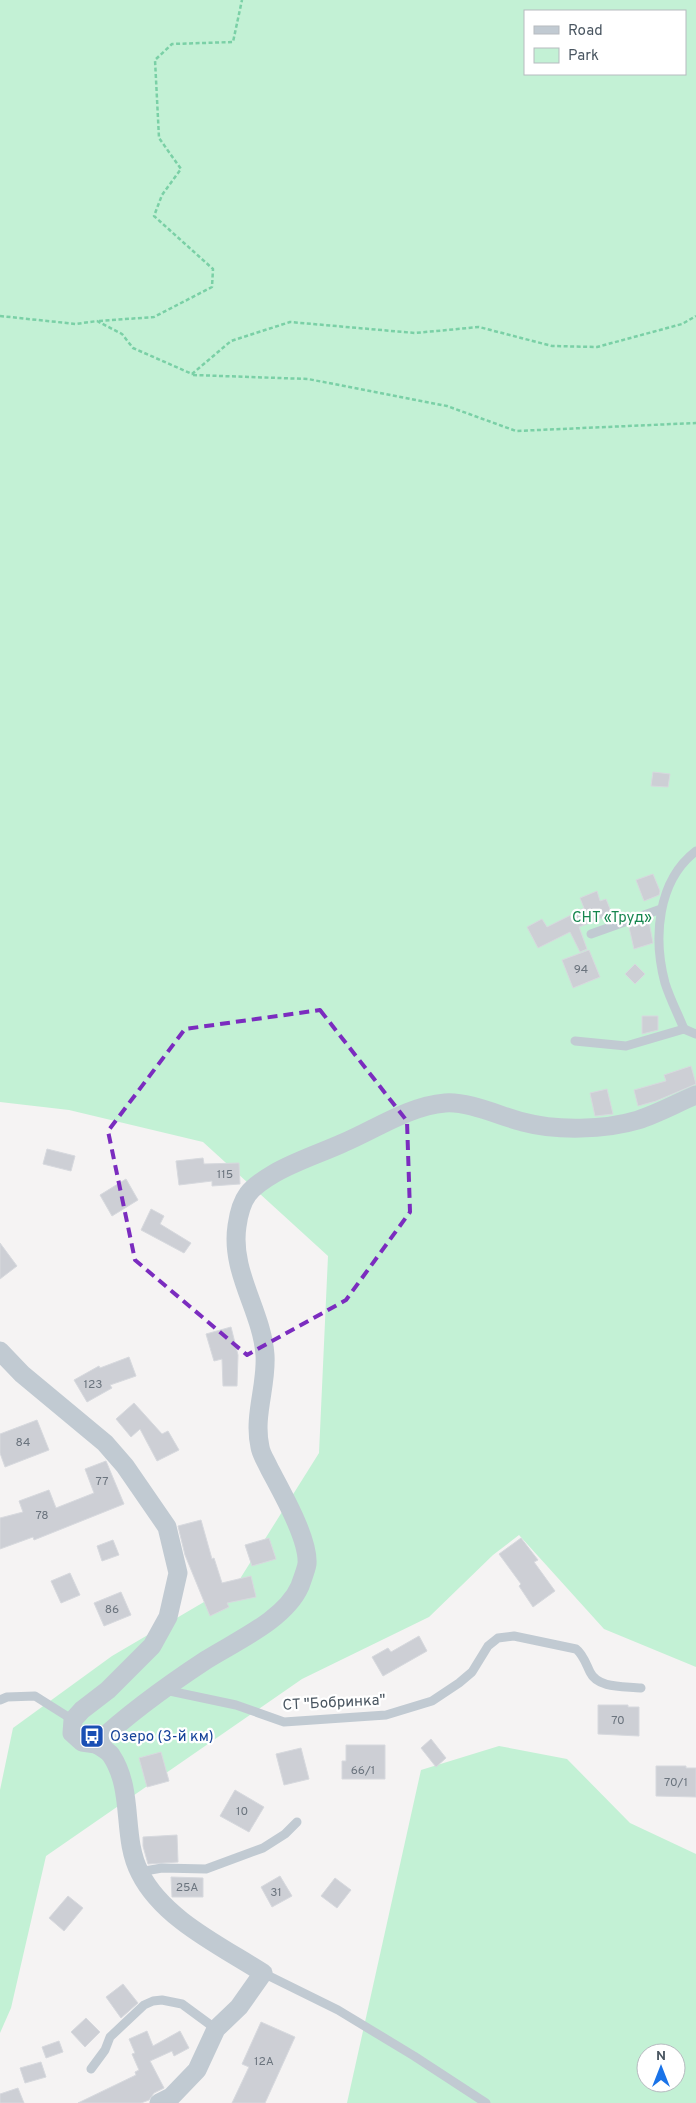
<svg xmlns="http://www.w3.org/2000/svg" width="696" height="2103" font-family="Overpass,sans-serif">
	<style>
		.green { fill: #c3f1d5; fill-rule: evenodd }
		.building { fill: #cdcfd5; stroke: #d7d9de }
		.lines { fill: none; stroke-linecap: round; stroke-linejoin: round }
		.path { stroke: #7ad0a6; stroke-width: 2.5; stroke-dasharray: 4 2.5; stroke-linecap: butt }
		.service { stroke: #c1cad2; stroke-width: 9 }
		.minor { stroke: #c1cad2; stroke-width: 19 }
		.marked { fill: none; stroke: #7b2cbf; stroke-width: 4; stroke-dasharray: 10 6; stroke-linejoin: round }
		.labels { text-anchor: middle; stroke-width: 4.5; stroke-linejoin: round; paint-order: stroke }
		.number-label { font-size: 12px; fill: #6b747e }
		.park-label { font-size: 15px; fill: #17864f; stroke: #fff }
		.street-label { font-size: 15px; fill: #4a5661; stroke: #fff }
		.transit-label { font-size: 15px; fill: #164399; stroke: #fff; text-anchor: start }
	</style>
	<rect width="100%" height="100%" fill="#f5f3f3"/>
	<g class="green">
		<path d="M 0,0 L 696,0 L 696,1667 L 604,1629 L 519,1535 L 493,1555 L 429,1617 L 302,1679 L 46,1856 L 11,2008 L 0,2033 L 0,1790 L 13,1728 L 112,1656 L 238,1582 L 319,1453 L 328,1256 L 203,1142 L 69,1110 L 0,1102 ZM 525,11 L 685,11 L 685,74 L 525,74 Z"/>
		<path d="M 499,1746 L 567,1759 L 630,1823 L 696,1854 L 696,2103 L 347,2103 L 421,1770 ZM 646,2053 L 676,2053 L 676,2083 L 646,2083 Z"/>
	</g>
	<g class="building">
		<polygon points="653,772 670,774 668,787 651,786"/>
		<polygon points="653,874 660,891 659,895 644,901 636,880"/>
		<polygon points="597,891 600,901 606,899 612,914 579,927 587,949 580,952 570,932 538,948 527,927 542,919 547,927 575,913 584,908 580,898"/>
		<polygon points="649,922 653,943 634,949 629,927"/>
		<polygon points="589,950 600,977 573,988 562,960"/>
		<polygon points="635,964 645,974 635,984 625,974"/>
		<polygon points="642,1016 658,1016 658,1030 642,1034"/>
		<polygon points="691,1066 696,1084 656,1101 638,1106 634,1090 666,1081 664,1075"/>
		<polygon points="607,1089 613,1114 595,1116 590,1093"/>
		<polygon points="47,1149 75,1156 71,1171 43,1164"/>
		<polygon points="203,1158 204,1164 239,1163 240,1184 212,1186 212,1181 179,1185 176,1161"/>
		<polygon points="126,1179 138,1200 112,1216 100,1195"/>
		<polygon points="151,1209 164,1216 160,1224 191,1243 184,1253 141,1230"/>
		<polygon points="0,1243 17,1266 0,1279"/>
		<polygon points="231,1327 238,1355 237,1386 223,1386 222,1359 214,1361 206,1334"/>
		<polygon points="129,1357 136,1376 110,1385 112,1388 87,1402 74,1380 99,1366 100,1368"/>
		<polygon points="134,1403 162,1434 168,1431 179,1450 157,1461 140,1429 131,1437 116,1419"/>
		<polygon points="37,1420 49,1450 5,1467 0,1453 0,1434"/>
		<polygon points="106,1461 124,1504 34,1540 33,1537 0,1549 0,1518 23,1512 19,1501 49,1490 56,1508 94,1493 85,1469"/>
		<polygon points="201,1520 212,1559 214,1558 222,1583 251,1576 256,1597 227,1603 229,1607 210,1616 185,1555 178,1526"/>
		<polygon points="269,1538 276,1559 252,1566 245,1545"/>
		<polygon points="521,1538 538,1560 534,1562 555,1591 533,1607 519,1586 521,1584 499,1554"/>
		<polygon points="113,1540 119,1555 102,1561 97,1546"/>
		<polygon points="70,1573 80,1595 61,1603 51,1581"/>
		<polygon points="121,1592 131,1615 104,1626 94,1603"/>
		<polygon points="419,1636 427,1651 383,1676 372,1657 388,1648 391,1652"/>
		<polygon points="598,1705 628,1705 628,1707 639,1707 639,1736 598,1734"/>
		<polygon points="431,1739 446,1758 436,1767 421,1748"/>
		<polygon points="346,1745 385,1745 385,1779 342,1779 342,1761 346,1761"/>
		<polygon points="301,1748 309,1779 284,1785 276,1754"/>
		<polygon points="161,1752 169,1781 147,1787 139,1758"/>
		<polygon points="656,1766 686,1766 686,1768 696,1768 696,1797 656,1796"/>
		<polygon points="235,1790 264,1807 249,1832 220,1816"/>
		<polygon points="177,1835 178,1862 148,1864 143,1846 143,1837"/>
		<polygon points="280,1876 292,1896 272,1907 261,1887"/>
		<polygon points="171,1877 203,1878 203,1897 172,1897"/>
		<polygon points="335,1878 351,1890 337,1908 321,1896"/>
		<polygon points="68,1896 83,1908 64,1931 49,1918"/>
		<polygon points="123,1984 138,2003 121,2018 106,1997"/>
		<polygon points="86,2018 100,2032 85,2047 71,2032"/>
		<polygon points="261,2022 295,2037 265,2103 232,2103 249,2067 242,2064"/>
		<polygon points="147,2031 153,2046 180,2031 189,2048 174,2056 172,2051 150,2061 164,2088 154,2093 149,2100 141,2103 78,2103 136,2075 135,2072 139,2070 132,2054 135,2053 129,2039"/>
		<polygon points="59,2041 63,2052 46,2058 42,2047"/>
		<polygon points="41,2062 46,2077 25,2083 20,2068"/>
		<polygon points="18,2088 24,2103 0,2103 0,2094"/>
	</g>
	<g class="lines">
		<g class="path">
			<polyline points="0,316 76,324 97,321 122,334 133,348 192,374 231,341 290,322 415,333 479,327 552,346 597,347 682,324 696,316"/>
			<polyline points="99,321 154,317 212,287 213,269 154,216 162,195 181,169 159,138 155,60 172,44 233,42 242,0"/>
			<polyline points="193,375 308,379 447,406 516,431 696,423"/>
		</g>
		<g class="service">
			<polyline points="591,934 661,909"/>
			<path d="M 684,1029 C 678,1014 670,999 665,983 C 653,938 657,881 696,851"/>
			<polyline points="575,1041 626,1046 684,1029 696,1034"/>
			<path d="M 165,1690 L 236,1705 L 284,1722 L 386,1715 L 432,1701 L 459,1683 L 472,1672 L 488,1646 L 498,1638 L 514,1636 L 576,1649 C 583,1654 586,1664 590,1672 C 598,1689 625,1686 641,1688"/>
			<polyline points="0,1700 7,1697 35,1696 73,1720"/>
			<polyline points="139,1872 162,1868 206,1869 263,1848 285,1834 297,1822"/>
			<polyline points="263,1973 338,2010 414,2056 486,2103"/>
			<polyline points="91,2069 105,2050 110,2037 144,2005 153,2001 162,2000 182,2004 216,2029"/>
		</g>
		<g class="minor">
			<path d="M 0,1351 L 22,1374 L 105,1443 L 125,1466 L 167,1527 L 178,1573 L 168,1617 L 152,1646 L 108,1690 L 82,1710 L 73,1720 L 72,1733 L 82,1742 L 96,1744 C 129,1713 168,1685 206,1660 C 236,1641 285,1620 300,1586 C 302,1580 306,1570 307,1564 C 309,1539 281,1491 269,1468 C 266,1461 261,1454 260,1447 C 253,1416 267,1386 265,1355 C 262,1311 230,1272 237,1226 C 241,1197 249,1188 275,1173 C 296,1161 321,1153 343,1143 C 376,1129 409,1106 445,1103 C 468,1101 500,1116 523,1122 C 556,1131 605,1130 638,1120 C 657,1114 677,1103 696,1095"/>
			<path d="M 96,1744 C 101,1747 108,1751 111,1755 C 135,1791 121,1837 140,1873 C 163,1919 221,1946 263,1973 L 239,2007 L 216,2029 L 197,2070 L 171,2097 L 159,2103"/>
		</g>
	</g>
	<path class="marked" d="M 320,1010 L 407,1121 L 410,1212 L 346,1300 L 247,1355 L 135,1260 L 108,1131 L 185,1029 Z"/>
	<defs>
		<g id="bus-square" transform="scale(1.25)"><rect x="-9" y="-9" width="18" height="18" rx="4" fill="#1a4fb4" stroke="#fff"/><path d="M-5-6H5V4H4V6H2V4H-2V6H-4V4H-5ZM-3.5-4V0h7V-4ZM-3.5 1.2v1.5H-2V1.2ZM2 1.2v1.5H3.5V1.2Z" fill="#fff"/></g>
	</defs>
	<g fill-rule="evenodd">
		<use href="#bus-square" x="92" y="1736"/>
	</g>
	<g class="labels">
		<g class="number-label">
			<text x="581" y="973">94</text>
			<text x="225" y="1178">115</text>
			<text x="93" y="1388">123</text>
			<text x="23" y="1446">84</text>
			<text x="102" y="1485">77</text>
			<text x="42" y="1519">78</text>
			<text x="112" y="1613">86</text>
			<text x="618" y="1724">70</text>
			<text x="363" y="1774">66/1</text>
			<text x="676" y="1786">70/1</text>
			<text x="242" y="1815">10</text>
			<text x="187" y="1891">25А</text>
			<text x="276" y="1896">31</text>
			<text x="264" y="2065">12А</text>
		</g>
		<g class="park-label">
			<text x="612" y="922">СНТ «Труд»</text>
		</g>
		<g class="street-label">
			<text transform="translate(334 1702) rotate(-3)" y="5">СТ "Бобринка"</text>
		</g>
		<g class="transit-label">
			<text x="110" y="1741">Озеро (3-й км)</text>
		</g>
	</g>
	<rect x="524" y="10" width="162" height="65" fill="#ffffff" stroke="#b7bbc0"/>
	<rect x="534" y="26" width="25" height="8" fill="#c1cad2" stroke="#b7bbc0"/>
	<text x="568" y="35" font-size="15" fill="#4a5661">Road</text>
	<rect x="534" y="48" width="25" height="15" fill="#c3f1d5" stroke="#b7bbc0"/>
	<text x="568" y="60" font-size="15" fill="#4a5661">Park</text>
	<g transform="translate(661 2068)"><circle r="24" fill="#ffffff" stroke="#b7bbc0"/>
	<path d="M0-4L9 19L0 12L-9 19Z" fill="#1a73e8"/>
	<text y="-8" font-size="14" font-weight="bold" text-anchor="middle" fill="#4a5661">N</text>
	</g>
</svg>
